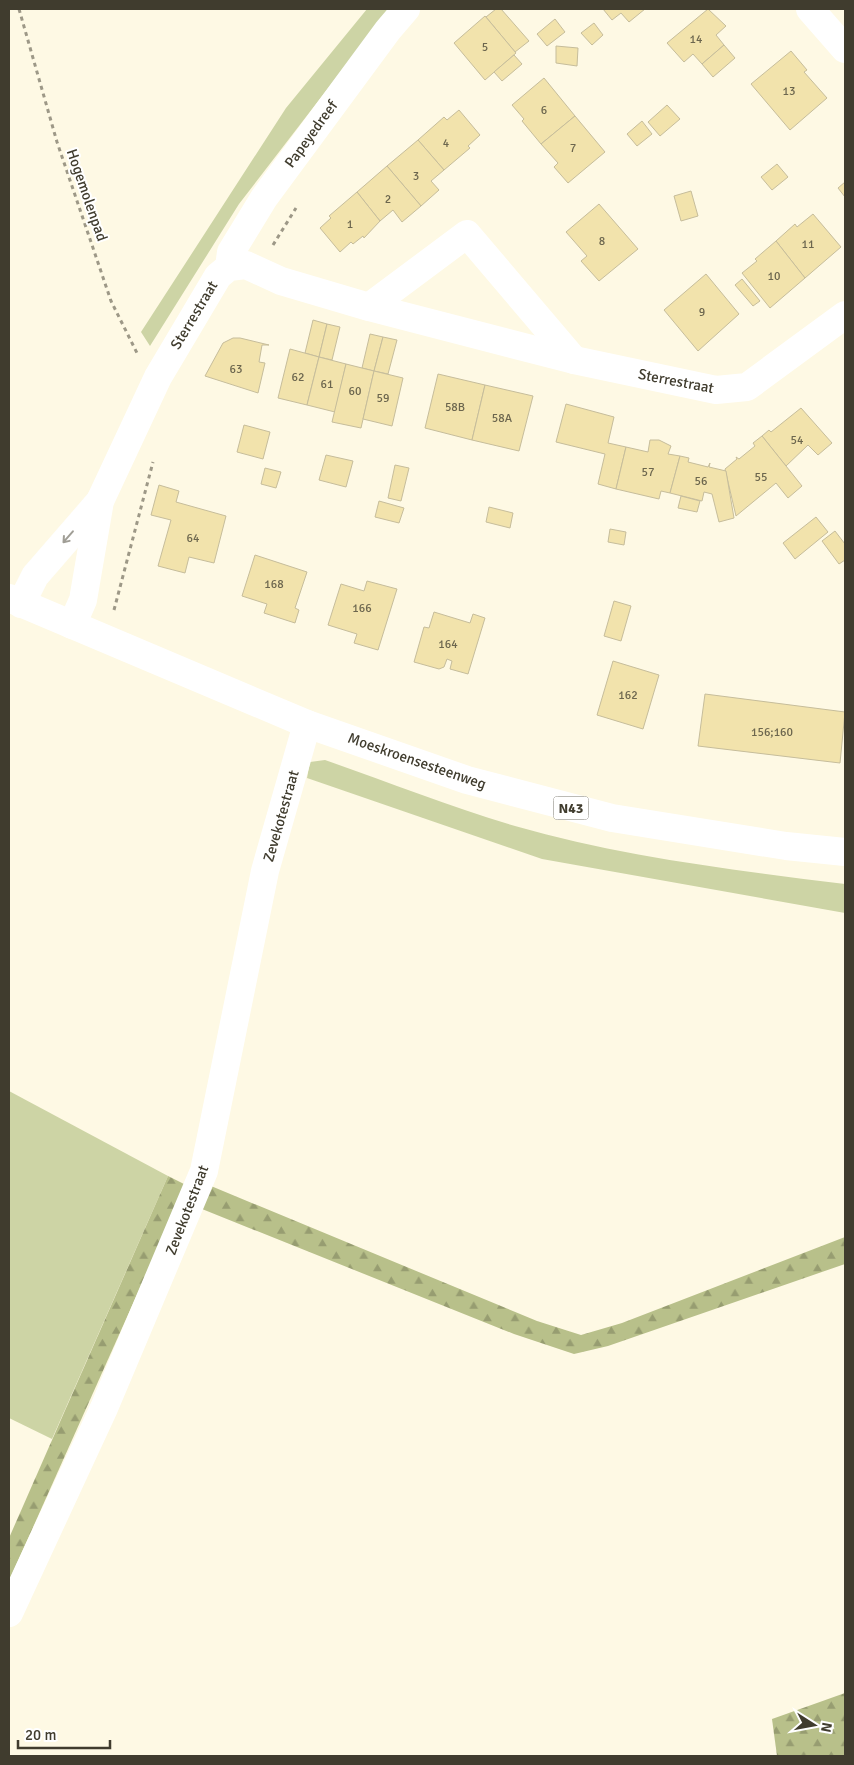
<svg xmlns="http://www.w3.org/2000/svg" width="854" height="1765" font-family="Signika,sans-serif">
	<style>
		.green { fill: #cdd4a5 }
		.forest { fill: url(#forest-firs) }
		.building { fill: #f2e3ac; stroke: #c6bd9b }
		.lines { fill: none; stroke-linecap: round; stroke-linejoin: round }
		.path { stroke: #9d9887; stroke-width: 3; stroke-dasharray: 4 4; stroke-linecap: butt }
		.minor { stroke: #fff; stroke-width: 28 }
		.major { stroke: #fff; stroke-width: 28 }
		.oneway { stroke: #a09e96 }
		.labels { text-anchor: middle; stroke-width: 4; stroke-linejoin: round; paint-order: stroke }
		.number-label { font-size: 12px; fill: #6c664e }
		.shield { fill: #fff; stroke: #79766d; stroke-width: 1 }
		.shield-label { font-size: 14px; font-weight: bold; fill: #403c2e }
		.street-label { font-size: 15px; fill: #403c2e; stroke: #fff }
	</style>
	<defs>
		<pattern id="forest-firs" width="22" height="20" patternUnits="userSpaceOnUse" patternTransform="scale(1.25)"><rect width="22" height="20" fill="#b8c08a"/><path d="M5 1l3.5 6h-7zM16 11l3.5 6h-7z" fill="#979d71"/></pattern>
	</defs>
	<rect width="100%" height="100%" fill="#fef9e4"/>
	<g class="green">
		<polygon points="367,9 389,9 239,204 150,346 141,332 286,108"/>
		<path d="M 325,760 C 388,782 451,807 515,826 C 622,857 735,870 845,884 L 845,913 L 542,859 L 307,778 L 310,762 Z"/>
		<polygon points="9,1091 168,1176 52,1439 9,1418"/>
	</g>
	<g class="forest">
		<polygon points="168,1176 186,1185 9,1581 9,1538"/>
		<polygon points="211,1186 537,1321 581,1335 622,1323 845,1237 845,1264 608,1346 574,1354 514,1334 202,1209"/>
		<polygon points="845,1693 845,1756 777,1756 772,1719"/>
	</g>
	<g class="building">
		<polygon points="496,9 501,9 529,41 515,52 486,17"/>
		<polygon points="603,9 645,9 629,22 621,13 612,20"/>
		<polygon points="708,9 726,26 716,35 724,45 702,64 693,54 684,62 667,43"/>
		<polygon points="485,16 516,53 485,80 454,43"/>
		<polygon points="555,19 565,32 547,46 537,34"/>
		<polygon points="594,23 603,35 592,45 581,33"/>
		<polygon points="724,45 735,58 713,77 702,64"/>
		<polygon points="556,46 578,48 577,66 556,63"/>
		<polygon points="791,51 807,70 804,72 827,98 790,130 751,84"/>
		<polygon points="514,55 522,64 502,81 494,72"/>
		<polygon points="544,78 575,116 541,144 522,121 524,119 512,105"/>
		<polygon points="667,105 680,119 660,136 648,122"/>
		<polygon points="459,110 480,135 468,146 470,148 444,170 418,140 444,117 447,120"/>
		<polygon points="575,116 605,152 568,183 554,167 558,163 541,144"/>
		<polygon points="642,121 652,134 637,146 627,134"/>
		<polygon points="418,140 444,170 431,181 439,190 421,206 387,166"/>
		<polygon points="777,164 788,177 772,190 761,177"/>
		<polygon points="387,166 421,206 402,222 393,210 380,221 357,192"/>
		<polygon points="845,182 845,197 838,188"/>
		<polygon points="691,191 698,216 681,221 674,196"/>
		<polygon points="357,192 380,221 364,238 363,236 353,244 351,242 340,252 320,228 331,218 329,216"/>
		<polygon points="599,204 638,249 599,281 581,261 587,256 566,232"/>
		<polygon points="813,214 841,247 805,278 776,241 795,224 797,227"/>
		<polygon points="776,241 805,278 770,308 742,273 757,261 755,259"/>
		<polygon points="706,274 739,314 698,351 664,310"/>
		<polygon points="742,279 760,301 753,306 735,285"/>
		<polygon points="313,320 327,324 319,357 305,353"/>
		<polygon points="327,324 340,327 332,360 319,357"/>
		<polygon points="370,334 383,337 374,371 362,368"/>
		<polygon points="383,337 397,340 388,374 374,371"/>
		<polygon points="240,338 269,345 262,345 259,362 265,363 258,393 205,376 223,343 233,338"/>
		<polygon points="290,349 319,357 307,405 278,398"/>
		<polygon points="319,357 346,364 335,412 307,405"/>
		<polygon points="346,364 374,371 361,428 332,422"/>
		<polygon points="374,371 403,378 392,426 363,419"/>
		<polygon points="438,374 485,385 472,440 425,428"/>
		<polygon points="485,385 533,396 519,451 472,440"/>
		<polygon points="566,404 614,417 608,443 626,447 616,489 598,484 605,454 556,442"/>
		<polygon points="801,408 832,443 818,455 808,445 786,466 762,436 769,430 771,432"/>
		<polygon points="244,425 270,432 263,459 237,452"/>
		<polygon points="762,436 802,486 788,498 776,483 736,516 725,469 737,459 736,457 739,459 755,446 753,443"/>
		<polygon points="650,440 659,440 671,446 668,454 680,456 670,493 661,491 659,499 616,489 626,447 648,452"/>
		<polygon points="326,455 353,461 346,487 319,480"/>
		<polygon points="680,456 689,458 688,462 708,467 710,463 709,467 726,471 734,518 719,522 712,494 704,492 702,501 670,493"/>
		<polygon points="395,465 409,468 401,501 388,498"/>
		<polygon points="265,468 281,472 276,488 261,484"/>
		<polygon points="159,485 179,491 176,502 226,516 214,563 189,557 185,573 158,566 171,520 151,515"/>
		<polygon points="681,496 700,501 697,512 678,508"/>
		<polygon points="379,501 404,508 399,523 375,517"/>
		<polygon points="489,507 513,513 510,528 486,522"/>
		<polygon points="816,517 828,532 795,559 783,543"/>
		<polygon points="610,529 626,532 624,545 608,542"/>
		<polygon points="835,531 845,544 845,560 839,564 822,541"/>
		<polygon points="255,555 307,572 295,608 299,610 295,623 264,613 267,604 242,596"/>
		<polygon points="367,581 397,589 378,650 354,643 357,634 328,625 341,584 364,591"/>
		<polygon points="614,601 631,606 621,641 604,636"/>
		<polygon points="434,612 470,623 473,614 485,618 468,674 450,669 452,661 447,659 444,667 439,669 414,662 424,627 429,628"/>
		<polygon points="613,661 659,675 643,729 597,715"/>
		<polygon points="705,694 845,712 840,763 698,746"/>
	</g>
	<g class="lines">
		<g class="path">
			<polyline points="19,9 57,142 111,301 138,355"/>
			<polyline points="273,245 296,208"/>
			<polyline points="114,610 153,462"/>
		</g>
		<g class="minor">
			<polyline points="810,9 845,49"/>
			<polyline points="229,267 231,252 264,198 388,30 406,9"/>
			<polyline points="369,307 467,234 574,360"/>
			<polyline points="21,604 35,576 100,501"/>
			<polyline points="72,625 83,600 100,501 158,377 218,276 229,267 246,265 281,281 369,307 574,360 716,390 747,387 845,315"/>
			<polyline points="9,1613 104,1408 204,1171 265,871 307,724"/>
		</g>
		<polyline class="major" points="9,598 307,724 467,780 612,818 786,846 845,852"/>
	</g>
	<defs><path id="oneway-shaft" d="M-6 0H5M1.5-3L5.5 0L1.5 3" fill="none" stroke-width="1.6" stroke-linecap="round" stroke-linejoin="round" transform="scale(1.25)"/></defs>
	<use class="oneway" href="#oneway-shaft" transform="translate(68 537) rotate(131)"/>
	<g class="labels">
		<g class="number-label">
			<text x="696" y="43">14</text>
			<text x="485" y="51">5</text>
			<text x="789" y="95">13</text>
			<text x="544" y="114">6</text>
			<text x="446" y="147">4</text>
			<text x="573" y="152">7</text>
			<text x="416" y="180">3</text>
			<text x="388" y="203">2</text>
			<text x="350" y="228">1</text>
			<text x="602" y="245">8</text>
			<text x="808" y="248">11</text>
			<text x="774" y="280">10</text>
			<text x="702" y="316">9</text>
			<text x="236" y="373">63</text>
			<text x="298" y="381">62</text>
			<text x="327" y="388">61</text>
			<text x="355" y="395">60</text>
			<text x="383" y="402">59</text>
			<text x="455" y="411">58B</text>
			<text x="502" y="422">58A</text>
			<text x="797" y="444">54</text>
			<text x="648" y="476">57</text>
			<text x="761" y="481">55</text>
			<text x="701" y="485">56</text>
			<text x="193" y="542">64</text>
			<text x="274" y="588">168</text>
			<text x="362" y="612">166</text>
			<text x="448" y="648">164</text>
			<text x="628" y="699">162</text>
			<text x="772" y="736">156;160</text>
		</g>
		<rect class="shield" x="553.5" y="796.5" width="35" height="23" rx="4"/>
		<g class="shield-label">
			<text x="571" y="813">N43</text>
		</g>
		<g class="street-label">
			<text transform="translate(311 134) rotate(-54)" y="5">Papeyedreef</text>
			<text transform="translate(87 195) rotate(71)" y="5">Hogemolenpad</text>
			<text transform="translate(194 315) rotate(-59)" y="5">Sterrestraat</text>
			<text transform="translate(676 381) rotate(11)" y="5">Sterrestraat</text>
			<text transform="translate(417 761) rotate(19)" y="5">Moeskroensesteenweg</text>
			<text transform="translate(281 816) rotate(-74)" y="5">Zevekotestraat</text>
			<text transform="translate(187 1210) rotate(-69)" y="5">Zevekotestraat</text>
		</g>
	</g>
	<rect width="854" height="1765" fill="none" stroke="#403c2e" stroke-width="20"/>
	<g transform="translate(814 1725) rotate(101)" stroke="#ffffff" stroke-width="4" paint-order="stroke">
	<path d="M0-4L9 19L0 12L-9 19Z" fill="#403c2e"/>
	<text y="-8" font-size="14" font-weight="bold" text-anchor="middle" fill="#403c2e">N</text>
	</g>
	<path d="M18 1740v8h92v-8" fill="none" stroke="#403c2e" stroke-width="2.5"/>
	<text x="25" y="1740" font-size="15" fill="#403c2e" stroke="#ffffff" stroke-width="4" paint-order="stroke">20 m</text>
</svg>
